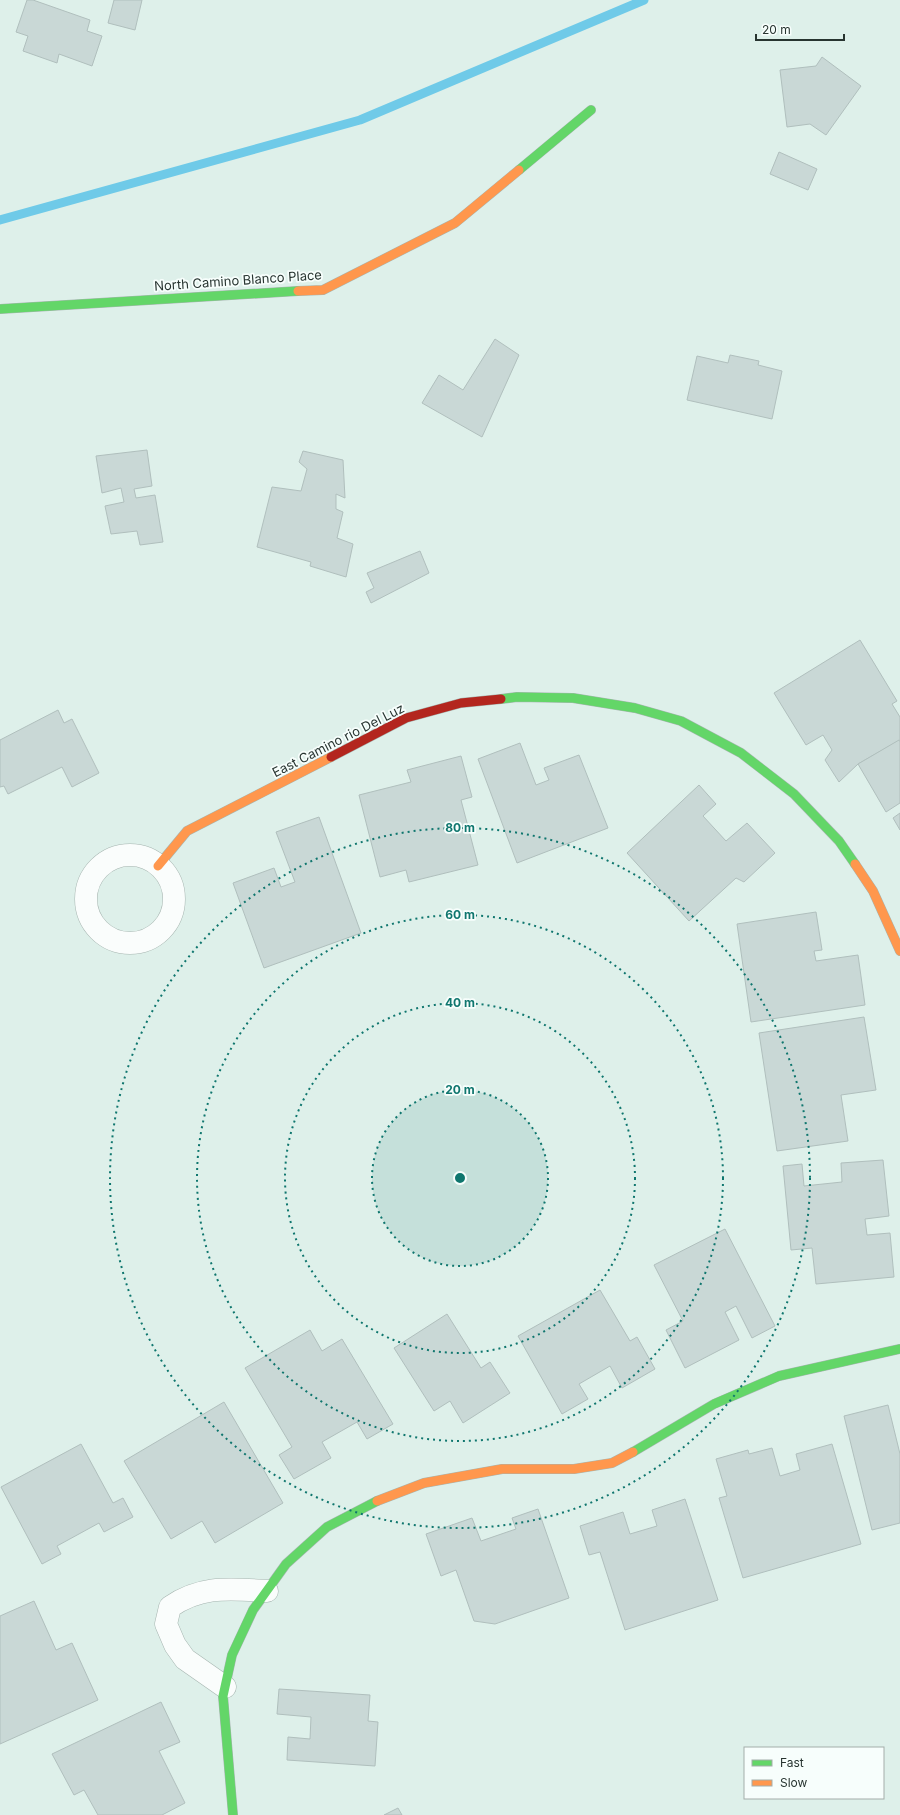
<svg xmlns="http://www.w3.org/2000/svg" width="900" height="1815" font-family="Inter,sans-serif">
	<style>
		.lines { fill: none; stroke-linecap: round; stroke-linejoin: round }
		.stream { stroke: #6fcae8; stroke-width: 9 }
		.building { fill: #c9d8d6; stroke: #b0bfbd }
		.street-casing { stroke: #a6b5b0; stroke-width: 23 }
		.fast-casing { stroke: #a6b5b0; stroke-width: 10 }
		.slow-casing { stroke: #a6b5b0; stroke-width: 10 }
		.jam-casing { stroke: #a6b5b0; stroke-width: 10 }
		.street { stroke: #fafdfc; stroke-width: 22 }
		.fast { stroke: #63d668; stroke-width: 9 }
		.slow { stroke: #ff974d; stroke-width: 9 }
		.jam { stroke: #b3261e; stroke-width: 9 }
		.ring { fill: none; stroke: #0f766e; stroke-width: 2; stroke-dasharray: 2 4 }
		.labels { text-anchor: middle; stroke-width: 3.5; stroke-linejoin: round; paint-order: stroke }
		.street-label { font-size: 13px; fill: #273430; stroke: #f7fefc }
		.centre { fill: #0f766e; stroke: #f7fefc; stroke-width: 2 }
		.ring-label { font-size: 12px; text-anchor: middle; font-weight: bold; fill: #0f766e; stroke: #f7fefc; stroke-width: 3.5; stroke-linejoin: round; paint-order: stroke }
	</style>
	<rect width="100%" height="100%" fill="#def0ea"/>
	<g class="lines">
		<polyline class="stream" points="0,220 360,120 644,0"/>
	</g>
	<g class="building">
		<polygon points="27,0 33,0 90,20 87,31 102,36 92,66 59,54 57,63 23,51 28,36 16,32"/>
		<polygon points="114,0 142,0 135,30 108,23"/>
		<polygon points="822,57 861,86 826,135 810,124 787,127 780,70 816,66"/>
		<polygon points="779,152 817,169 808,190 770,174"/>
		<polygon points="495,339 519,355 482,437 422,403 439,375 463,390"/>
		<polygon points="730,355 759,361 758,365 782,371 772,419 687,400 697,356 728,363"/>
		<polygon points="147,450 152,486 134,489 136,498 155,495 163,542 140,545 137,531 111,534 105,506 124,502 121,488 102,493 96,456"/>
		<polygon points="303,451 343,460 345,498 336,494 336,509 343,512 337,538 353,544 346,577 310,566 311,562 257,547 272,487 301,491 307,469 299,462"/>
		<polygon points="420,551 429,573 371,603 366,592 374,588 367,573"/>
		<polygon points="860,640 897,701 892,704 900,717 900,740 858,764 839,782 825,760 832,750 823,735 806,745 774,693"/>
		<polygon points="58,710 64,723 72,719 99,773 72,787 62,767 8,794 4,786 0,787 0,740"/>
		<polygon points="899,740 900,742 900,803 886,812 858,764"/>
		<polygon points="520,743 536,785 549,780 544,768 579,755 608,828 517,863 478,759"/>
		<polygon points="461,756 472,797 461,800 478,865 409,882 406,870 380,877 359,795 411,782 407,770"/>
		<polygon points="699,785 716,804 703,816 726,841 747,823 775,853 744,882 736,878 689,921 627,853"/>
		<polygon points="900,813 900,830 893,818"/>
		<polygon points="319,817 361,933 264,968 233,883 274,868 281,887 295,882 276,832"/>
		<polygon points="816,912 822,950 814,951 816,961 858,955 865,1005 751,1022 737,924"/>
		<polygon points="864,1017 876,1090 841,1095 848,1141 777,1151 759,1033"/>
		<polygon points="883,1160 889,1216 865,1219 867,1235 890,1233 894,1277 816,1284 812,1248 791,1250 783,1166 802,1164 804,1186 842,1182 841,1163"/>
		<polygon points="725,1229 775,1326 752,1338 736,1306 725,1312 739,1340 685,1368 666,1330 683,1321 654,1265"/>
		<polygon points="600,1290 630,1341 637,1337 655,1369 622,1388 610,1366 579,1384 588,1399 562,1414 518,1336"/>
		<polygon points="447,1314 481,1368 490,1362 510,1393 463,1423 450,1401 434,1411 394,1348"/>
		<polygon points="310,1330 322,1351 342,1339 393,1424 367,1439 357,1422 322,1442 331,1458 294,1479 279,1455 292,1447 245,1368"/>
		<polygon points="224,1402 283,1503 215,1543 202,1521 171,1539 124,1461"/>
		<polygon points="888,1405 900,1454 900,1523 872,1530 844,1416"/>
		<polygon points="81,1444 113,1503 123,1498 133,1517 104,1532 99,1523 57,1546 61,1554 42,1564 1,1487"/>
		<polygon points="832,1444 861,1544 743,1578 719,1498 727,1496 716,1459 748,1450 749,1454 772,1448 780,1476 800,1470 796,1454"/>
		<polygon points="685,1499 718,1600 625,1630 600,1552 589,1555 580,1526 623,1512 630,1534 657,1526 652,1510"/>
		<polygon points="538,1509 569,1598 495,1624 474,1621 456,1570 441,1576 426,1534 472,1518 481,1541 516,1529 512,1518"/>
		<polygon points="34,1601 56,1650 72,1643 98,1700 0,1744 0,1616"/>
		<polygon points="279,1689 370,1695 368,1721 378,1722 375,1766 287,1760 288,1737 310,1739 311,1717 277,1714"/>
		<polygon points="161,1702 180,1742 159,1751 185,1803 162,1815 98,1815 84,1790 74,1795 52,1754"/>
		<polygon points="398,1808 402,1815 384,1815"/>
	</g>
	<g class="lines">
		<g class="street-casing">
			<g id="street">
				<circle cx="130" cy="899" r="44"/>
				<path d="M 225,1687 L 185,1659 L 175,1645 L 166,1624 L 170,1607 C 202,1585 230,1589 267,1591"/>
			</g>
		</g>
		<g class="fast-casing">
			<g id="fast">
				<polyline points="519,170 591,110"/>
				<polyline points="0,309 298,291"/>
				<polyline points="501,699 517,697 573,698 635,708 681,721 741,753 794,794 839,841 855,864"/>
				<polyline points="633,1452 714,1404 779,1376 900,1349"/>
				<polyline points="233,1815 223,1696 232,1655 253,1610 286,1564 327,1527 377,1501"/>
			</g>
		</g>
		<g class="slow-casing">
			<g id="slow">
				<polyline points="298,291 323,290 455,223 519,170"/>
				<polyline points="855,864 873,891 900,951"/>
				<polyline points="158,866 187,831 331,757"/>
				<polyline points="377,1501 424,1483 502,1469 574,1469 612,1463 633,1452"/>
			</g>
		</g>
		<g class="jam-casing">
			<polyline id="jam" points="331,757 406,718 461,703 501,699"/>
		</g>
		<use href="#street" class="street"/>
		<use href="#fast" class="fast"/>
		<use href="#slow" class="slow"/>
		<use href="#jam" class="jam"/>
	</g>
	<circle cx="460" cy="1178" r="88" fill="#0f766e" fill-opacity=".12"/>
	<g class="ring">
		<circle cx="460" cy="1178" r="88"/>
		<circle cx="460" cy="1178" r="175"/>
		<circle cx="460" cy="1178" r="263"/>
		<circle cx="460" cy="1178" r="350"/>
	</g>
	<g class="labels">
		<g class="street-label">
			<text transform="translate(238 280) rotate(-4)" y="5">North Camino Blanco Place</text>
			<text transform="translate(338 740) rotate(-27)" y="5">East Camino rio Del Luz</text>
		</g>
	</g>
	<circle cx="460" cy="1178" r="6" class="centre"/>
	<g class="ring-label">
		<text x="460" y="832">80 m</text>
		<text x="460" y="919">60 m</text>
		<text x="460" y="1007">40 m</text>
		<text x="460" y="1094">20 m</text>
	</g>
	<rect x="744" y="1747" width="140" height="52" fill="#f7fefc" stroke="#a4adaa"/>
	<rect x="752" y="1760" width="20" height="6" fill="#63d668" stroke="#a4adaa"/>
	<text x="780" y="1767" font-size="12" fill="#273430">Fast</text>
	<rect x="752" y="1780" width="20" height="6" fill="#ff974d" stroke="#a4adaa"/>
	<text x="780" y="1787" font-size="12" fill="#273430">Slow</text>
	<path d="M756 34v6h88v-6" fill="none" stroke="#273430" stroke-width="2"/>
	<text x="762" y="34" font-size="12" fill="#273430" stroke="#f7fefc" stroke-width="3" paint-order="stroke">20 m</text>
</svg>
